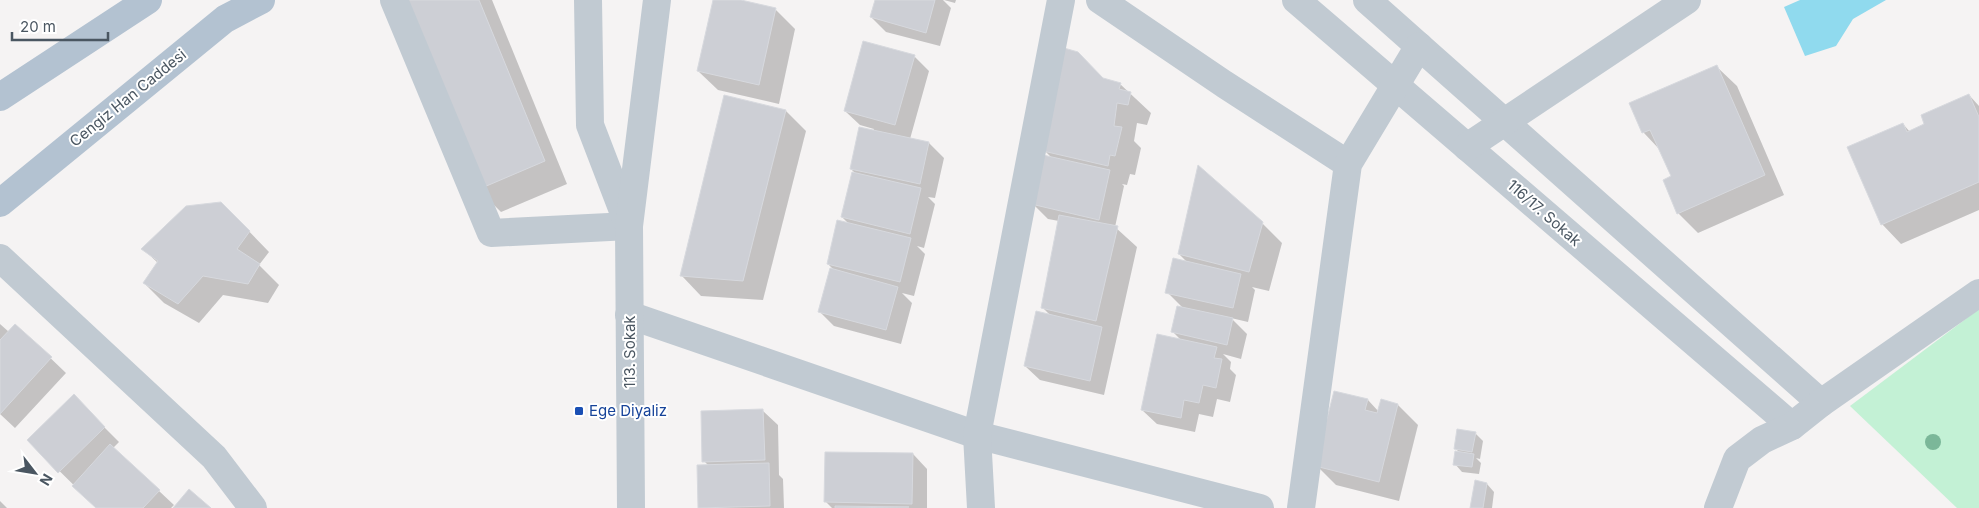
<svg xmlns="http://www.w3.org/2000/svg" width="1979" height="508" font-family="Inter,sans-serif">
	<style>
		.green { fill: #c3f1d5 }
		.water { fill: #90daee }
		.shadow { fill: #0003 }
		.building { fill: #cdcfd5; stroke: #d7d9de }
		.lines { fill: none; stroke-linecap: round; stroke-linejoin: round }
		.minor { stroke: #c1cad2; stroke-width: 28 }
		.major { stroke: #b3c2d1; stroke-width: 28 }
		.tree { fill: #7bb799 }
		.transit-dot { fill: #1a4fb4; stroke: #fff; stroke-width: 2 }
		.labels { text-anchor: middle; stroke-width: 4; stroke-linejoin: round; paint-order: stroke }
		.street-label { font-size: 15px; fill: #4a5661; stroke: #fff }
		.transit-label { font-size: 15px; fill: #164399; stroke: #fff; text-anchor: start }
	</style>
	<rect width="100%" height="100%" fill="#f5f3f3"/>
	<polygon class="green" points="1979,309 1979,508 1957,508 1850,406"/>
	<polygon class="water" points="1800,0 1886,0 1853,19 1836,46 1805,56 1784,7"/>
	<g class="shadow">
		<polygon points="400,0 492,0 567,184 501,212 478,189"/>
		<polygon points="714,0 735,0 775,9 795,29 779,104 718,90 698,71"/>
		<polygon points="876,0 943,0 951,8 940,46 886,32 871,17"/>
		<polygon points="944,0 956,0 955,3"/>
		<polygon points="914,56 929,71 910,139 929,143 944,158 935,198 928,197 935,204 924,248 917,246 925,254 914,296 902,293 912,303 901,344 834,326 819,311 835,271 828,264 849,224 842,217 856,174 851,169 874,129 860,125 845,111"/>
		<polygon points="1717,67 1737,86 1784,195 1698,233 1678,213 1664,180 1672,177 1660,150 1644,133 1631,104"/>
		<polygon points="1103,79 1120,84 1151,113 1147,125 1137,123 1134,141 1141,148 1135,175 1130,174 1127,185 1122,184 1124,186 1115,227 1137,247 1104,395 1040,380 1025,366 1051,316 1043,308 1059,221 1048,219 1033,204 1052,158 1045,151"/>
		<polygon points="1969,95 1979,106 1979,210 1901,244 1882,224 1903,124 1910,132 1926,125"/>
		<polygon points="786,111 806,131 763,300 701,296 682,276"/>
		<polygon points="241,223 269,252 259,265 279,285 268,303 223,295 199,323 164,303 144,283 158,263 143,249"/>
		<polygon points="1262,223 1282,243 1269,291 1252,287 1255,290 1248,322 1231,318 1247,334 1241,359 1223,354 1231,362 1230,369 1236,375 1230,402 1217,399 1213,417 1199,414 1195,432 1157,424 1142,410 1182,341 1173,332 1183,308 1167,292 1188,263 1179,254"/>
		<polygon points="0,324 9,332 16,325 66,373 15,428 0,414"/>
		<polygon points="1368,400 1379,412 1381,401 1398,405 1418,425 1399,501 1336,485 1316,465"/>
		<polygon points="88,411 119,442 113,448 174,505 171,508 97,508 29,441"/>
		<polygon points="763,411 778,425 779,475 783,479 784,508 700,508 709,466 704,461"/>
		<polygon points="1475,433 1483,441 1480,459 1476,458 1481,463 1479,474 1462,472 1455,464 1460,453 1455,448"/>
		<polygon points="913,454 927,469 927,508 832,508 826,502"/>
		<polygon points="1487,484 1494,492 1492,508 1471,508"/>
		<polygon points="0,501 7,508 0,508"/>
	</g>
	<g class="building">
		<polygon points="399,0 479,0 545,161 477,190"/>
		<polygon points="713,0 741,0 776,8 759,85 697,71"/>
		<polygon points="875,0 935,0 926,33 870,17"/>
		<polygon points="863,41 915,55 895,125 844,111"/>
		<polygon points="1064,48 1078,52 1103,78 1121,83 1119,89 1131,92 1128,105 1117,103 1114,126 1122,127 1115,156 1110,155 1108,166 1043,151"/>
		<polygon points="1717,65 1765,175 1677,214 1663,180 1671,176 1650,130 1642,133 1629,103"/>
		<polygon points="1969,94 1979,117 1979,182 1881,225 1847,147 1903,123 1907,132 1924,124 1921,115"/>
		<polygon points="724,95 786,110 743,281 680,276"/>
		<polygon points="859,127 929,142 920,184 850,169"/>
		<polygon points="1043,155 1110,170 1099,220 1031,204"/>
		<polygon points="1198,165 1263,222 1249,272 1178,254"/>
		<polygon points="852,172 921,188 910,234 841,217"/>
		<polygon points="221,202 250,231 237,249 260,264 248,284 203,276 178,304 143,283 158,261 141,249 186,206"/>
		<polygon points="1059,215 1118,226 1096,321 1041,308"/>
		<polygon points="837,220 911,238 900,282 827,264"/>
		<polygon points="1173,258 1241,274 1233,308 1165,293"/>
		<polygon points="830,268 898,287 886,330 818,312"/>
		<polygon points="1177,306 1233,318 1227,345 1171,332"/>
		<polygon points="1036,311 1102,327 1090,381 1024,366"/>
		<polygon points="15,324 52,357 0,414 0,340"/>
		<polygon points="1157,334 1217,347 1214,358 1222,359 1216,388 1203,385 1199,403 1184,400 1181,418 1141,410"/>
		<polygon points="1334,391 1368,399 1365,410 1377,413 1381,399 1398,404 1379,482 1315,466"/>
		<polygon points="74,394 105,427 58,473 27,440"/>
		<polygon points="763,409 765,460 702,462 701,411"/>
		<polygon points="1457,429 1476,432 1472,452 1454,449"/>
		<polygon points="110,444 160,490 143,508 96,508 72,486"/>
		<polygon points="1455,451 1474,454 1472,467 1453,465"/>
		<polygon points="825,452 913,453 912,504 824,502"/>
		<polygon points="769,463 770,506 698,508 697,465"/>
		<polygon points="1475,480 1487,483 1483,508 1470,508"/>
		<polygon points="189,489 211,508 173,508"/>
		<polygon points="835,506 909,507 835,508"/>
	</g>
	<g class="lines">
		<g class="minor">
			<polyline points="394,0 491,233 629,226"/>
			<polyline points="588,0 590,125 628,224"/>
			<polyline points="1100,0 1224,84 1348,164"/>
			<polyline points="1296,0 1792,426"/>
			<polyline points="1367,0 1821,403"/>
			<polyline points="1467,147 1687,0"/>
			<polyline points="0,258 214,457 253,508"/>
			<polyline points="629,315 977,435 1260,508"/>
			<polyline points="631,508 629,226 657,0"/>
			<polyline points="981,508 977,435 1061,0"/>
			<polyline points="1301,508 1348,164 1419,46"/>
			<polyline points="1718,508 1737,459 1762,440 1792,426 1821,403 1979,293"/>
		</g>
		<g class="major">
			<polyline points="0,97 148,0"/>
			<polyline points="0,203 225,19 261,0"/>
		</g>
	</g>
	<circle class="tree" cx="1933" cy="442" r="8"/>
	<rect class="transit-dot" x="574" y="406" width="10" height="10" rx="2.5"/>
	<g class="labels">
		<g class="street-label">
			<text transform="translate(128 98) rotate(-39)" y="5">Cengiz Han Caddesi</text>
			<text transform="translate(1544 213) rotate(41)" y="5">116/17. Sokak</text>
			<text transform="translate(630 352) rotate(-90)" y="5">113. Sokak</text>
		</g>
		<g class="transit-label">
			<text x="589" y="416">Ege Diyaliz</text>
		</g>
	</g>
	<g transform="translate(35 473) rotate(121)" stroke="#ffffff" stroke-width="4" paint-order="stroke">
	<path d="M0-4L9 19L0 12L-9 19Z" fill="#4a5661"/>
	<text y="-8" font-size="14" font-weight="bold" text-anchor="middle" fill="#4a5661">N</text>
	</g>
	<path d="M12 32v8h96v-8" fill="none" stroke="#4a5661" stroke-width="2.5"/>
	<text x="20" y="32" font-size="15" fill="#4a5661" stroke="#ffffff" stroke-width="4" paint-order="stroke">20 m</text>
</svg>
